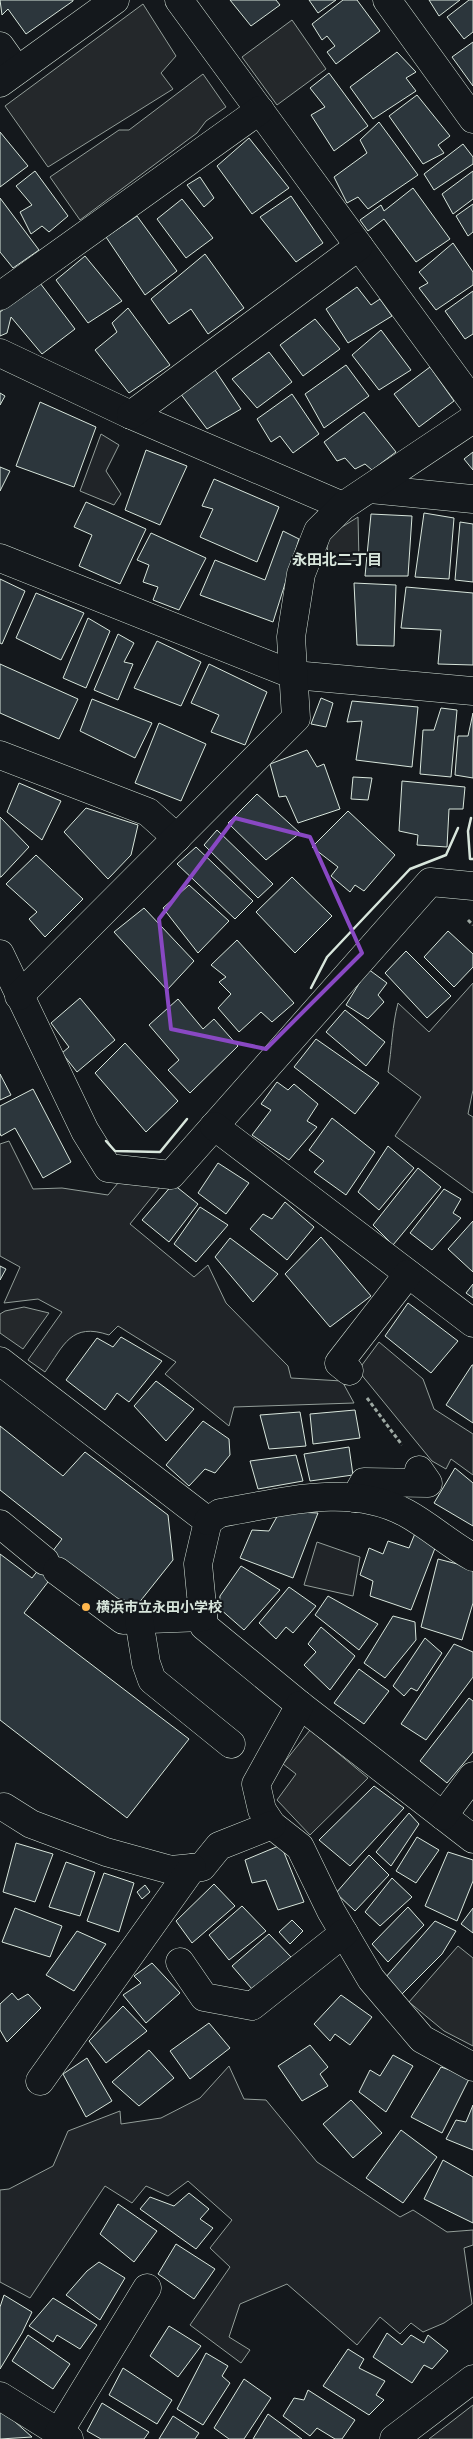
<svg xmlns="http://www.w3.org/2000/svg" width="473" height="2439" font-family="Ubuntu,'Noto Sans JP',sans-serif">
	<style>
		.green { fill: #202428; stroke: #939e99 }
		.parking { fill: #24282b; stroke: #939e99 }
		.building { fill: #2c363c; stroke: #d8e6dc }
		.lines { fill: none; stroke-linecap: round; stroke-linejoin: round }
		.minor-casing { stroke: #d8e6dc; stroke-width: 29 }
		.path { stroke: #9da8a2; stroke-width: 3; stroke-dasharray: 4 2.5; stroke-linecap: butt }
		.minor { stroke: #14181c; stroke-width: 28 }
		.wall { stroke: #d8e6dc; stroke-width: 2.5 }
		.marked { fill: none; stroke: #8948c3; stroke-width: 4; stroke-linejoin: round }
		.poi-dot { fill: #ffb74d; stroke: #14181c; stroke-width: 2 }
		.labels { text-anchor: middle; stroke-width: 4; stroke-linejoin: round; paint-order: stroke }
		.poi-label { font-size: 14px; font-weight: bold; fill: #d8e6dc; stroke: #14181c; text-anchor: start }
		.neighbourhood-label { font-size: 15px; font-weight: bold; fill: #d8e6dc; stroke: #14181c }
	</style>
	<rect width="100%" height="100%" fill="#14181c"/>
	<g class="green">
		<polygon points="101,434 119,445 106,471 121,494 114,505 80,491"/>
		<path d="M 473,983 L 473,1090 L 468,1114 L 473,1117 L 473,1193 L 395,1136 L 421,1097 L 388,1072 C 392,1048 392,1026 398,1003 L 429,1032 Z"/>
		<path d="M 9,1141 L 33,1189 L 62,1188 L 108,1195 L 118,1183 L 160,1187 L 130,1224 L 194,1277 L 208,1265 L 226,1303 L 288,1366 L 291,1378 L 342,1381 L 354,1403 L 234,1407 L 229,1426 L 165,1374 L 176,1362 L 118,1326 L 109,1335 C 71,1322 64,1345 45,1372 L 28,1360 L 62,1312 L 38,1299 L 4,1303 L 20,1267 L 0,1256 L 0,1144 Z"/>
		<polygon points="379,1342 423,1379 434,1409 473,1434 473,1475 451,1459 446,1469 432,1461 360,1373 362,1365"/>
		<polygon points="317,1542 360,1557 353,1596 304,1585"/>
		<polygon points="229,2066 244,2099 266,2100 317,2162 400,2217 413,2210 447,2232 473,2230 473,2245 464,2248 472,2304 444,2323 423,2332 411,2323 400,2334 380,2317 357,2345 287,2284 240,2304 229,2337 250,2350 241,2363 190,2325 230,2267 210,2248 232,2220 188,2181 168,2196 146,2186 132,2203 105,2186 30,2298 0,2282 0,2190 9,2189 53,2166 68,2131 120,2111 121,2124 161,2118 200,2098"/>
		<polygon points="473,2405 473,2439 429,2439"/>
	</g>
	<g class="parking">
		<polygon points="143,4 176,56 161,73 173,89 48,167 5,106"/>
		<polygon points="292,20 326,69 277,105 242,57"/>
		<polygon points="203,74 226,107 206,121 197,133 80,220 50,177 119,130 129,130"/>
		<polygon points="358,517 359,560 329,563 326,537"/>
		<polygon points="24,1307 49,1313 23,1349 0,1333 0,1314 5,1311"/>
		<polygon points="310,1730 368,1778 310,1835 277,1800 296,1774 283,1764"/>
		<polygon points="458,1946 473,1958 473,2046 444,2031 409,2002"/>
	</g>
	<g class="building">
		<polygon points="0,0 73,0 73,1 26,34 8,9 2,15"/>
		<polygon points="230,0 276,0 280,5 251,26"/>
		<polygon points="309,0 336,0 318,13"/>
		<polygon points="343,0 357,0 380,31 336,64 327,52 335,46 327,36 322,40 312,24"/>
		<polygon points="429,0 460,0 439,16"/>
		<polygon points="469,0 473,0 473,32 464,39 447,17"/>
		<polygon points="473,42 473,86 452,57"/>
		<polygon points="397,52 416,72 406,78 416,91 373,119 350,87"/>
		<polygon points="329,73 368,126 334,151 311,115 325,107 310,88"/>
		<polygon points="417,95 450,136 438,145 444,153 423,164 389,116"/>
		<polygon points="379,122 418,175 368,209 358,197 347,203 334,177 367,153 360,140"/>
		<polygon points="0,132 28,166 0,187"/>
		<polygon points="249,138 289,188 252,214 217,166"/>
		<polygon points="463,144 473,157 473,164 434,190 424,174"/>
		<polygon points="35,171 68,216 49,232 42,226 31,234 20,212 32,205 16,186"/>
		<polygon points="473,171 473,199 453,214 442,194"/>
		<polygon points="200,177 214,198 204,207 187,185"/>
		<polygon points="413,188 450,239 416,262 384,219 368,231 360,220 381,205 384,211"/>
		<polygon points="291,196 323,243 296,262 260,217"/>
		<polygon points="0,198 39,250 13,268 0,252"/>
		<polygon points="182,199 213,238 186,258 157,219"/>
		<polygon points="473,204 473,232 468,236 456,216"/>
		<polygon points="137,216 177,271 145,295 106,237"/>
		<polygon points="453,243 473,272 473,285 436,310 419,288 428,283 419,272"/>
		<polygon points="205,254 244,308 208,334 191,309 169,324 151,299"/>
		<polygon points="85,256 122,301 88,323 56,280"/>
		<polygon points="40,283 75,329 42,354 11,317 7,333 0,336 0,312"/>
		<polygon points="357,287 371,305 380,299 392,316 348,343 326,309"/>
		<polygon points="473,291 473,334 465,339 445,311"/>
		<polygon points="128,308 170,365 129,393 95,350 117,332 112,323"/>
		<polygon points="315,319 340,349 303,376 280,345"/>
		<polygon points="381,330 411,370 379,390 352,355"/>
		<polygon points="269,352 292,382 257,408 232,379"/>
		<polygon points="346,365 369,396 324,428 305,394"/>
		<polygon points="213,367 241,409 207,429 180,393"/>
		<polygon points="430,367 454,401 419,427 394,394"/>
		<polygon points="0,393 5,396 0,405"/>
		<polygon points="292,394 319,434 293,453 280,436 271,442 257,419"/>
		<polygon points="40,402 96,427 74,487 16,466"/>
		<polygon points="364,412 396,452 372,470 365,464 355,469 345,458 337,461 324,442"/>
		<polygon points="146,450 187,466 160,525 125,510"/>
		<polygon points="473,452 473,470 464,459"/>
		<polygon points="0,467 10,471 0,491"/>
		<polygon points="214,479 279,507 257,562 200,537 213,509 202,506"/>
		<polygon points="86,502 146,529 120,584 79,566 92,535 74,527"/>
		<polygon points="424,513 454,518 449,579 415,577"/>
		<polygon points="371,514 412,516 408,576 365,576"/>
		<polygon points="460,522 473,524 473,582 455,580"/>
		<polygon points="283,531 299,539 273,622 200,595 215,560 265,580"/>
		<polygon points="151,533 206,558 179,610 153,600 158,587 143,582 149,565 137,560"/>
		<polygon points="0,579 25,591 2,644 0,643"/>
		<polygon points="354,583 396,585 394,646 357,645"/>
		<polygon points="406,587 473,593 473,665 438,664 441,630 401,628"/>
		<polygon points="36,593 84,613 61,660 16,638"/>
		<polygon points="88,618 110,631 86,688 63,678"/>
		<polygon points="118,634 134,643 124,662 133,664 118,700 94,690"/>
		<polygon points="157,641 201,662 181,706 134,688"/>
		<polygon points="0,664 78,699 59,739 0,713"/>
		<polygon points="209,664 267,692 245,745 211,732 219,715 191,703"/>
		<polygon points="321,698 333,703 326,727 311,724"/>
		<polygon points="92,699 152,723 135,758 80,731"/>
		<polygon points="352,701 418,707 412,767 356,760 362,721 347,722"/>
		<polygon points="441,708 457,710 451,777 420,774 423,730 434,730"/>
		<polygon points="473,713 473,778 455,775 458,736 468,736"/>
		<polygon points="159,723 206,744 181,801 135,783"/>
		<polygon points="307,750 317,767 324,764 340,809 298,823 286,796 279,797 270,764"/>
		<polygon points="353,777 372,778 368,800 351,799"/>
		<polygon points="402,781 465,787 463,809 449,809 447,847 417,845 418,835 399,831"/>
		<polygon points="19,783 61,801 42,840 7,812"/>
		<polygon points="257,794 300,833 266,860 228,823"/>
		<polygon points="86,808 138,825 131,855 108,879 64,832"/>
		<polygon points="348,811 395,855 364,891 355,885 350,892 331,876 338,867 312,847"/>
		<polygon points="0,817 29,847 1,877 0,877"/>
		<polygon points="217,830 273,884 258,898 204,845"/>
		<polygon points="196,847 253,901 235,919 177,864"/>
		<polygon points="36,855 83,899 45,937 29,919 37,912 6,884"/>
		<polygon points="292,877 332,916 295,953 256,912"/>
		<polygon points="189,885 229,921 198,953 163,908"/>
		<polygon points="144,908 194,961 167,990 114,932"/>
		<polygon points="448,931 473,954 473,967 454,987 424,957"/>
		<polygon points="237,940 294,1003 272,1022 261,1012 239,1032 218,1008 231,994 219,982 226,977 211,965"/>
		<polygon points="406,951 451,996 427,1018 385,973"/>
		<polygon points="368,969 387,983 378,995 384,1002 368,1019 346,1005"/>
		<polygon points="80,998 115,1040 77,1072 62,1053 69,1047 51,1023"/>
		<polygon points="178,999 203,1029 214,1019 238,1046 190,1093 168,1070 179,1060 149,1025"/>
		<polygon points="345,1010 385,1042 366,1066 326,1032"/>
		<polygon points="316,1039 379,1083 355,1114 294,1067"/>
		<polygon points="125,1043 178,1101 146,1132 95,1073"/>
		<polygon points="0,1074 11,1095 0,1100"/>
		<polygon points="277,1082 288,1090 294,1084 318,1104 307,1121 317,1127 289,1160 252,1135 271,1110 261,1104"/>
		<polygon points="33,1089 71,1162 43,1178 15,1128 1,1136 0,1133 0,1106"/>
		<polygon points="332,1118 375,1152 346,1195 314,1172 324,1161 309,1150"/>
		<polygon points="388,1146 414,1168 379,1210 358,1192"/>
		<polygon points="218,1163 249,1183 226,1214 198,1193"/>
		<polygon points="418,1168 441,1187 393,1245 373,1225"/>
		<polygon points="173,1184 198,1204 169,1242 142,1220"/>
		<polygon points="444,1189 461,1199 453,1213 461,1218 432,1250 410,1233"/>
		<polygon points="285,1202 314,1227 287,1260 250,1229 263,1214 272,1219"/>
		<polygon points="200,1207 228,1225 196,1262 174,1244"/>
		<polygon points="473,1221 473,1272 448,1249"/>
		<polygon points="321,1237 371,1296 330,1327 285,1274"/>
		<polygon points="230,1238 278,1274 253,1302 215,1257"/>
		<polygon points="0,1266 6,1269 0,1280"/>
		<polygon points="473,1284 473,1298 466,1293"/>
		<polygon points="408,1303 458,1341 431,1373 385,1336"/>
		<polygon points="121,1337 162,1361 129,1402 117,1393 105,1410 66,1380 97,1338 113,1347"/>
		<polygon points="472,1365 473,1365 473,1423 446,1405"/>
		<polygon points="156,1381 194,1409 166,1441 134,1406"/>
		<polygon points="355,1410 360,1438 313,1444 310,1414"/>
		<polygon points="300,1412 306,1446 269,1449 260,1415"/>
		<polygon points="203,1421 229,1439 230,1455 215,1473 205,1469 189,1486 166,1465"/>
		<polygon points="0,1426 63,1476 85,1452 168,1515 173,1560 138,1604 113,1597 65,1560 24,1613 189,1739 127,1818 0,1720 0,1554 32,1578 62,1539 0,1490"/>
		<polygon points="349,1447 353,1475 310,1481 304,1454"/>
		<polygon points="296,1455 303,1481 258,1489 250,1461"/>
		<polygon points="455,1468 473,1483 473,1526 434,1503"/>
		<polygon points="296,1512 318,1513 293,1578 240,1558 252,1530 269,1531 279,1513"/>
		<polygon points="416,1531 437,1543 411,1610 370,1596 373,1581 360,1575 369,1548 383,1554 388,1541 409,1548"/>
		<polygon points="438,1559 473,1568 473,1603 462,1640 421,1627"/>
		<polygon points="241,1566 280,1590 244,1630 219,1608 220,1596"/>
		<polygon points="289,1587 316,1606 293,1633 286,1627 276,1639 259,1623"/>
		<polygon points="328,1596 378,1624 359,1650 315,1615"/>
		<polygon points="393,1616 415,1622 416,1640 385,1678 364,1663"/>
		<polygon points="321,1627 355,1656 330,1690 304,1665 316,1652 308,1644"/>
		<polygon points="425,1638 442,1653 417,1691 411,1688 404,1696 393,1686"/>
		<polygon points="454,1644 473,1652 473,1677 426,1740 401,1724"/>
		<polygon points="359,1669 389,1691 364,1724 334,1703"/>
		<polygon points="469,1698 473,1701 473,1752 447,1783 420,1761"/>
		<polygon points="374,1786 404,1808 350,1866 319,1840"/>
		<polygon points="409,1813 419,1824 391,1866 376,1852"/>
		<polygon points="417,1837 439,1850 416,1883 396,1871"/>
		<polygon points="16,1843 53,1854 35,1902 3,1892"/>
		<polygon points="281,1845 304,1902 278,1910 266,1880 252,1883 245,1860"/>
		<polygon points="448,1852 473,1860 473,1881 457,1921 425,1906"/>
		<polygon points="369,1855 389,1875 355,1911 336,1893"/>
		<polygon points="66,1862 95,1872 80,1916 49,1907"/>
		<polygon points="104,1873 134,1883 119,1932 87,1921"/>
		<polygon points="392,1878 412,1897 380,1926 365,1912"/>
		<polygon points="214,1884 235,1906 192,1943 176,1921"/>
		<polygon points="145,1885 150,1892 142,1899 137,1892"/>
		<polygon points="242,1906 266,1931 229,1960 209,1935"/>
		<polygon points="408,1907 424,1925 388,1962 372,1944"/>
		<polygon points="15,1908 62,1926 50,1957 2,1942"/>
		<polygon points="473,1908 473,1933 461,1924"/>
		<polygon points="292,1920 303,1931 290,1944 279,1932"/>
		<polygon points="435,1921 456,1931 442,1954 401,1995 385,1978"/>
		<polygon points="77,1931 106,1944 74,1991 46,1975"/>
		<polygon points="269,1934 291,1957 252,1989 232,1966"/>
		<polygon points="152,1963 180,1993 146,2023 123,1995 141,1983 134,1976"/>
		<polygon points="12,1993 18,2000 28,1994 41,2008 7,2042 0,2030 0,2004"/>
		<polygon points="341,1995 372,2017 350,2045 335,2034 330,2041 314,2024"/>
		<polygon points="123,2006 147,2031 106,2063 89,2041"/>
		<polygon points="209,2023 230,2048 190,2079 170,2051"/>
		<polygon points="310,2045 328,2067 320,2074 328,2086 302,2101 278,2066"/>
		<polygon points="149,2050 174,2078 139,2106 112,2082"/>
		<polygon points="393,2055 413,2066 386,2112 359,2092 370,2070 380,2076"/>
		<polygon points="87,2058 112,2101 86,2117 63,2074"/>
		<polygon points="441,2067 470,2077 442,2133 411,2117"/>
		<polygon points="351,2100 382,2133 353,2158 323,2124"/>
		<polygon points="473,2105 473,2150 446,2139 456,2120 466,2122"/>
		<polygon points="401,2130 437,2157 403,2203 366,2178"/>
		<polygon points="443,2160 473,2177 473,2223 424,2199"/>
		<polygon points="189,2193 209,2209 200,2219 213,2228 196,2249 140,2209 150,2197 174,2206"/>
		<polygon points="118,2204 157,2231 134,2262 100,2234"/>
		<polygon points="176,2244 215,2269 194,2299 158,2274"/>
		<polygon points="99,2262 125,2278 100,2320 66,2295 87,2271"/>
		<polygon points="4,2295 32,2312 22,2333 0,2369 0,2307"/>
		<polygon points="53,2298 97,2325 80,2349 57,2335 53,2342 29,2326"/>
		<polygon points="169,2326 201,2346 178,2377 150,2356"/>
		<polygon points="387,2333 402,2345 411,2335 424,2343 428,2335 448,2351 432,2369 424,2365 412,2383 373,2357"/>
		<polygon points="28,2335 70,2364 53,2389 12,2361"/>
		<polygon points="348,2349 364,2359 359,2368 385,2381 376,2395 384,2400 369,2415 323,2386"/>
		<polygon points="206,2353 228,2366 222,2376 230,2383 203,2425 177,2409"/>
		<polygon points="123,2368 172,2400 157,2424 109,2395"/>
		<polygon points="244,2379 271,2398 244,2439 229,2439 214,2428"/>
		<polygon points="308,2390 355,2420 342,2439 335,2439 317,2428 310,2436 283,2416 294,2398 304,2400"/>
		<polygon points="102,2403 149,2432 144,2439 101,2439 87,2431"/>
		<polygon points="0,2409 4,2412 32,2437 0,2439"/>
		<polygon points="268,2414 302,2439 253,2439"/>
		<polygon points="173,2416 199,2433 195,2439 159,2439"/>
	</g>
	<g class="lines">
		<g class="minor-casing">
			<g id="minor">
				<polyline points="179,0 473,402"/>
				<polyline points="387,0 473,119"/>
				<polyline points="0,46 17,70"/>
				<polyline points="0,83 115,0"/>
				<polyline points="0,296 260,110"/>
				<polyline points="0,353 131,415 343,506"/>
				<polyline points="131,415 359,246"/>
				<polyline points="370,489 473,499"/>
				<polyline points="0,558 294,675 473,691"/>
				<polyline points="0,755 148,812 177,838"/>
				<polyline points="0,954 85,1131 108,1168 171,1175 430,882 473,886"/>
				<polyline points="19,996 296,718 291,637 301,574 318,531 343,506 473,419"/>
				<polyline points="214,1126 473,1323"/>
				<polyline points="0,1361 208,1521 198,1564 204,1626 300,1705 473,1839"/>
				<polyline points="349,1371 339,1363 408,1274"/>
				<polyline points="355,1498 364,1482 428,1483 419,1470"/>
				<path d="M 208,1521 L 220,1513 C 281,1503 349,1482 406,1513 C 430,1526 450,1545 473,1557"/>
				<polyline points="0,1524 45,1561"/>
				<polyline points="57,1571 123,1620 203,1617"/>
				<polyline points="139,1620 146,1663 152,1680 231,1744"/>
				<polyline points="300,1705 256,1784 262,1810 272,1825 300,1847 331,1911 371,1979 422,2039 473,2067"/>
				<polyline points="4,1807 31,1824 106,1852 171,1870 202,1867 219,1846 272,1825"/>
				<polyline points="443,1816 473,1776"/>
				<polyline points="180,1962 204,1997 252,2006 344,1933"/>
				<polyline points="40,2081 192,1868"/>
				<polyline points="0,2396 69,2439"/>
				<polyline points="59,2432 147,2288"/>
				<polyline points="394,2439 473,2379"/>
			</g>
		</g>
		<g class="path">
			<polyline points="468,920 473,925"/>
			<polyline points="367,1398 402,1445"/>
		</g>
		<use href="#minor" class="minor"/>
		<g class="wall">
			<polyline points="471,818 468,831 470,859 473,859"/>
			<polyline points="311,988 327,957 410,869 446,855 458,828"/>
			<polyline points="106,1141 115,1151 160,1152 187,1119"/>
		</g>
	</g>
	<path class="marked" d="M 235,818 L 310,837 L 362,953 L 266,1049 L 171,1029 L 159,919 Z"/>
	<circle class="poi-dot" cx="86" cy="1607" r="5"/>
	<g class="labels">
		<g class="poi-label">
			<text x="96" y="1612">横浜市立永田小学校</text>
		</g>
		<g class="neighbourhood-label">
			<text x="337" y="565">永田北二丁目</text>
		</g>
	</g>
</svg>
